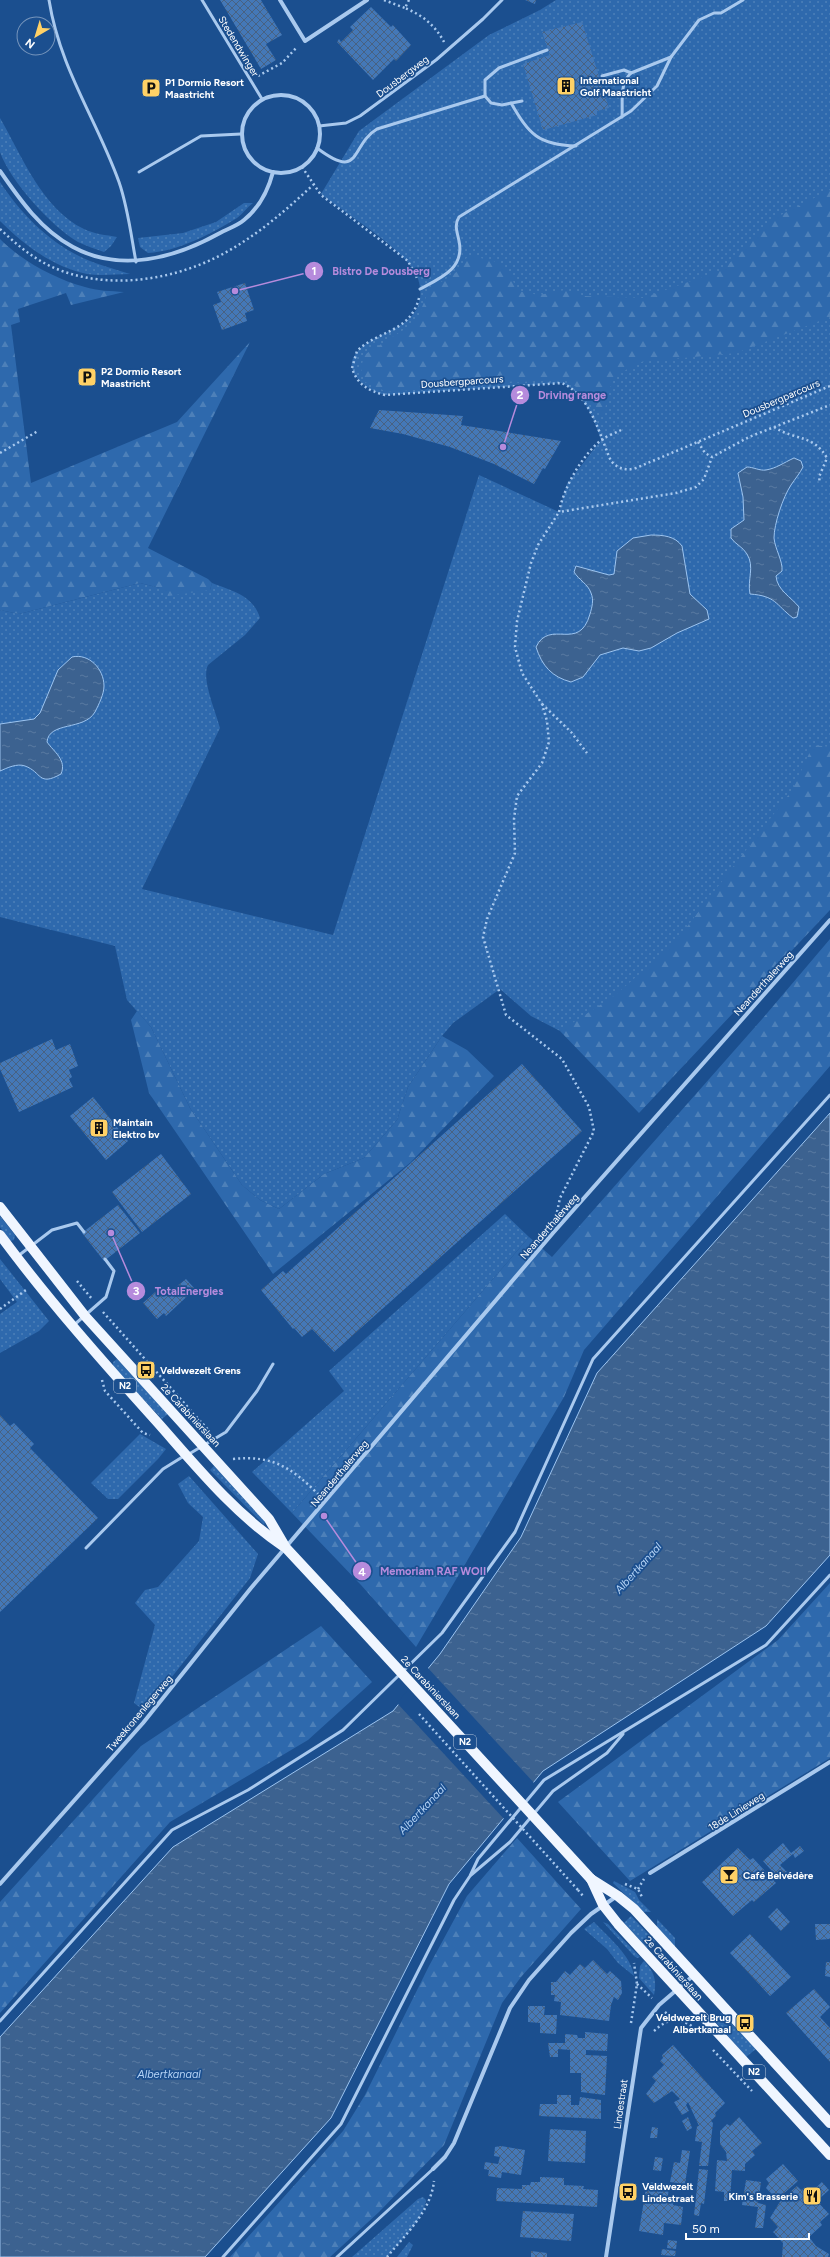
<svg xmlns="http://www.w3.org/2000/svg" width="830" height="2257" font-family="Figtree,sans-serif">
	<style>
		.grass { fill: url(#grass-dots) }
		.forest { fill: url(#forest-firs) }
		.water { fill: url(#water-ripples); stroke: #9cc4f0 }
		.pier { fill: #1b4f8f }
		.building { fill: url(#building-cross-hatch) }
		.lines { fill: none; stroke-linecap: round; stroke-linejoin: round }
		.path { stroke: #a9c9ee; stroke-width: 2.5; stroke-dasharray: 2 3; stroke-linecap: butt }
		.lane { stroke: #a9c9ee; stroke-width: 3 }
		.street { stroke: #a9c9ee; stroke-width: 4 }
		.primary { stroke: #f0f6ff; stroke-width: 10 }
		.path-bridge { stroke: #a9c9ee; stroke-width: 2.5; stroke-dasharray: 2 3; stroke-linecap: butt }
		.primary-bridge { stroke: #f0f6ff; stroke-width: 10 }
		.labels { text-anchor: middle; stroke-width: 3.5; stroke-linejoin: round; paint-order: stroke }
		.shield { fill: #1b4f8f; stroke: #bbcadd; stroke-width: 1 }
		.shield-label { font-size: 9px; font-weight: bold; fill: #fff }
		.street-label { font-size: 10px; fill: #fff; stroke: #1b4f8f }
		.poi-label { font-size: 10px; font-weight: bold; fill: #fff; stroke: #1b4f8f; text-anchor: start }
		.water-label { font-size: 11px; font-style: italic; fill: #b5d3f5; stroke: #1b4f8f }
		.leader { fill: none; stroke: #b68bdc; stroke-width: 1.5 }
		.callout-dot { fill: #b68bdc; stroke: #1b4f8f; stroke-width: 1.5 }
		.mark-label { font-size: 12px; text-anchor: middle; font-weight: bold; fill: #fff }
		.callout-label { font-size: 11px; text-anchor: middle; font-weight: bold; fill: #b68bdc; stroke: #1b4f8f; stroke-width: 3.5; stroke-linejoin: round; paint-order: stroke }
	</style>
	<defs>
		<pattern id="grass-dots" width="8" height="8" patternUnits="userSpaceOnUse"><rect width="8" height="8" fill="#2e69ad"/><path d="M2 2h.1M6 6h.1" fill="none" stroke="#4d80b9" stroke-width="1.8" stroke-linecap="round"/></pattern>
		<pattern id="forest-firs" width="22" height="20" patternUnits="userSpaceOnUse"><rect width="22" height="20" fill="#2e69ad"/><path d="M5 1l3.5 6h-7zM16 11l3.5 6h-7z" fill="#4d80b9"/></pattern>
		<pattern id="water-ripples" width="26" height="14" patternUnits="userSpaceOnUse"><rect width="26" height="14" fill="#3c6290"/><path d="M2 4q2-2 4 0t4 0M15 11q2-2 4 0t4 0" fill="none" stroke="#597aa1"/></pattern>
		<pattern id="building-cross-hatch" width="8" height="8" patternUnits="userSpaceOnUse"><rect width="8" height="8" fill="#4478b7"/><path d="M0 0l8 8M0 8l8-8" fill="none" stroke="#486282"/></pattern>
	</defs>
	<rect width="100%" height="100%" fill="#1b4f8f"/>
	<g class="grass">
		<path d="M 556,0 L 830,0 L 830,760 L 622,1016 L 560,1031 L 531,1016 L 500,989 L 453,1023 L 442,1036 L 408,1087 L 397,1120 L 364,1158 L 324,1174 L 279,1209 L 260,1200 L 242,1185 L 190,1108 L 151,1027 L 127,1000 L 115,946 L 0,917 L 0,610 L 19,614 L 140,583 L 160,588 L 210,590 L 212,583 C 232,591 253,595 260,618 L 245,635 L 208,665 C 201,679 216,712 220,728 L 142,889 L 333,935 L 479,475 L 559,512 L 567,484 L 601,440 C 594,418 584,393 562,383 L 385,395 C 365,390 338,369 360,349 C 380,329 429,327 419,282 C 413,253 345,214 321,194 L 359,131 L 489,35 L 540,10 Z"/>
		<path d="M 0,118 C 22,156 42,209 84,229 C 94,234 106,235 117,237 L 111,246 L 104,252 C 96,249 86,246 78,242 C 52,227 10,181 0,152 C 0,143 0,128 0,118 Z"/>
		<path d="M 0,182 C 21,214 49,242 83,258 C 98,265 115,269 130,274 C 116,274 101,276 87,274 C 53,267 24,245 0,221 Z"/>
		<path d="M 244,203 L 253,203 C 247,207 243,214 237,218 C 211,234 179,251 148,253 L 140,247 L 138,238 L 183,233 L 216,222 Z"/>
		<polygon points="505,1214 529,1237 292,1513 252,1472 344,1391 329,1371"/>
		<polygon points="0,1216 15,1235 14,1240 10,1241 0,1227"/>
		<polygon points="0,1259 49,1321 39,1331 0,1353 0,1314 17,1302 0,1279"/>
		<polygon points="117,1359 168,1414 162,1419 113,1367 113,1362"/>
		<polygon points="184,1404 209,1433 202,1435 180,1410"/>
		<polygon points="140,1434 166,1449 158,1459 118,1499 108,1499 91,1483"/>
		<polygon points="214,1466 265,1522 264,1525 210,1470"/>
		<polygon points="189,1476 258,1554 250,1578 145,1711 134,1703 155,1625 135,1603 145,1590 158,1587 199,1541 203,1517 188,1503 178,1484"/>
		<polygon points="614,1881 635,1892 639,1900 651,1912 643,1912 613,1883"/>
		<polygon points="631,1916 655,1941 647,1948 624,1923"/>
		<polygon points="657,1919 675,1938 675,1947 657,1927"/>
		<path d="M 594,1922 C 608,1937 631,1955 634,1976 L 618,1963 L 607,1949 L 584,1929 Z"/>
		<polygon points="603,1922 608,1924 640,1957 637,1958 634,1956"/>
		<path d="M 644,1961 C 654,1971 657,1980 654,1995 L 639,1978 L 640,1966 Z"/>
		<polygon points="721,2013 756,2049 746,2057 714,2020"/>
		<path d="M 423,2197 L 426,2200 C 423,2221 400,2241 387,2257 L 352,2257 L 418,2199 Z"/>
		<polygon points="409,2242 413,2245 407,2257 397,2257"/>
	</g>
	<g class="forest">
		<path d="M 830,190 L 830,317 L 736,353 L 640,362 L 615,376 L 608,393 L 604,415 L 578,388 L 563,379 L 387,392 L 365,382 L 361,369 L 364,355 L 416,322 L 429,290 L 458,271 L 468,256 C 502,262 502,259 518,291 L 539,295 L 565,290 L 585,296 L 643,298 L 722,270 L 777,217 Z"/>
		<path d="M 0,239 C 22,261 55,279 85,287 C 97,291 111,291 124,292 L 71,305 L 66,293 L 18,309 L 20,322 L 11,325 L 31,483 L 177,422 L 250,342 L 148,548 L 208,579 L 212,583 L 210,590 L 168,596 L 160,588 L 140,583 L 19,614 L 0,610 Z"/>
		<polygon points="813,745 830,747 830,910 639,1113 560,1031 614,996 673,945 793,789"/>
		<polygon points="830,939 830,1066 584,1350 564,1397 416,1647 361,1585 292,1513 529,1237 552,1257 763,1018"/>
		<polygon points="137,1011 151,1027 190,1108 242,1185 260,1200 279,1209 324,1174 364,1158 397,1120 408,1087 442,1036 467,1050 494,1076 411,1162 273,1274 149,1093 131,1020"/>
		<polygon points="830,1583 830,1758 630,1881 558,1802 778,1640"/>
		<polygon points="321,1626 372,1682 308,1740 170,1822 0,2013 0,1902 141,1746"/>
		<polygon points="517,1838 581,1909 521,1977 502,2003 444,2145 379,2212 330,2257 230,2257 343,2131 365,2095 429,1966 467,1896"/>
	</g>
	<g class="water">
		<path d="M 794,458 L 801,461 L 803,467 C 800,473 795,479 791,485 C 783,497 774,524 774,538 C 775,549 783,561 782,571 L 776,576 C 777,590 791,597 799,607 L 797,617 L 793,618 C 775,604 776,596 750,594 C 747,580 755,567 747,554 C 743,547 735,544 731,538 L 731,529 L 744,520 L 743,497 L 738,473 L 747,467 C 753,467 760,471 766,470 C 777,468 783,463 794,458 Z"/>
		<path d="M 651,535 C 663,535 675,536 682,546 L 690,594 L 707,610 L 709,619 L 677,633 L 651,648 L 639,651 L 623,648 L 600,655 L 583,677 L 571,682 C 552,677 542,666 536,647 C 550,618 579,653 590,614 C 592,607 594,600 591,593 C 588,584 579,580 574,572 L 576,566 L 609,575 L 614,574 L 617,551 L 633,538 Z"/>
		<path d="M 72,657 C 89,653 104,669 104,686 C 104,694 99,704 95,712 C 84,731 49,721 47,742 C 54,752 67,760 61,774 C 38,787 42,772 25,766 C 17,763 7,768 0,771 L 0,724 L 34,719 L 40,713 L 58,670 Z"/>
		<polygon points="830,1113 830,1555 766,1626 543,1771 449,1884 331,2118 205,2257 0,2257 0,2037 173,1847 393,1711 440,1654 521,1537 597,1373"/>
	</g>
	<polygon class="pier" points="427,1667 535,1784 505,1820 397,1703"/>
	<g class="building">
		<polygon points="220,0 261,0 262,2 282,35 266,44 276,60 261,69"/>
		<polygon points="525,0 536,0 535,4"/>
		<polygon points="371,7 391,27 393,25 411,45 396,61 394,59 373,80 337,42 339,39 341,42 353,30 350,27"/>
		<polygon points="582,22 609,108 597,111 597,115 543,130 523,64 550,55 542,32"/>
		<polygon points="245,283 254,310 245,313 247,321 222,330 213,305 221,302 217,292"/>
		<polygon points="379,410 463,416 461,425 561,441 545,469 543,468 534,484 494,464 450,447 403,434 370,428"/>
		<polygon points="52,1039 56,1050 70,1044 78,1066 69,1070 72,1077 69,1079 73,1087 19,1112 0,1069 0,1063"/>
		<polygon points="522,1064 582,1131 334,1352 312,1329 302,1337 294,1328 293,1329 261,1290 283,1271 286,1274"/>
		<polygon points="93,1097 128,1141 106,1160 70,1116"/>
		<polygon points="161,1154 191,1194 142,1232 112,1192"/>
		<polygon points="118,1205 140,1233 104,1261 82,1233"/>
		<polygon points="186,1279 195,1289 166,1316 164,1313 157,1319 143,1303 162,1286 168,1293"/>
		<polygon points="0,1415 10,1426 14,1423 34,1444 30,1448 98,1518 0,1612"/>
		<polygon points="783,1843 791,1853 800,1846 804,1851 795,1858 793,1854 780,1865 787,1872 779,1879 763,1861"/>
		<polygon points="738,1848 750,1860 753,1858 776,1883 754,1902 752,1900 733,1916 702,1882"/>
		<polygon points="777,1908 790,1922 781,1931 768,1917"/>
		<polygon points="815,1924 830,1924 830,1939 816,1940"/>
		<polygon points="750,1934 791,1977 770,1996 730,1953"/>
		<polygon points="593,1960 607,1974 610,1971 621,1981 622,1993 618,2000 614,1997 611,2005 609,2021 560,2015 561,2002 554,2001 555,1995 551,1995 551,1982 556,1982 565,1971 570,1975 580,1964 585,1968"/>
		<polygon points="826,1962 830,1962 830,1977 825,1976"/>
		<polygon points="814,1989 830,2007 820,2017 830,2028 830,2062 786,2013"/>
		<polygon points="528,2006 545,2006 544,2015 557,2015 556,2034 540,2033 540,2023 528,2022"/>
		<polygon points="585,2032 608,2034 607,2051 586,2050 586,2055 607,2056 605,2095 581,2092 581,2073 570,2073 570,2050 558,2049 558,2057 550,2057 548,2043 565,2043 565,2034 577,2035 578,2038 585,2038"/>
		<polygon points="673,2045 725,2103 715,2113 716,2116 711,2121 713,2123 708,2166 699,2166 702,2142 695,2141 697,2126 699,2126 688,2102 686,2105 689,2111 682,2115 674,2102 680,2099 672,2091 654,2103 646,2094 656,2081 652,2077 664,2065 660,2061 663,2058 662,2055"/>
		<polygon points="557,2095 571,2095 571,2105 579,2105 580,2097 601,2100 601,2119 539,2116 540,2104 557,2104"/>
		<polygon points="688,2117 692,2128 687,2131 682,2121"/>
		<polygon points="739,2117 762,2143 752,2151 755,2155 745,2164 745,2171 732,2170 730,2201 724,2201 724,2192 715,2191 717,2160 727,2161 726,2152 720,2144 720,2131 727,2124 730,2126"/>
		<polygon points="652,2127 658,2128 657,2138 650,2138"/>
		<polygon points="550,2129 586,2131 585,2163 548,2161"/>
		<polygon points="501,2146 525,2150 521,2175 502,2172 501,2178 488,2176 489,2170 484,2169 485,2162 498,2164 500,2157 494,2156 495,2147"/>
		<polygon points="682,2150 690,2151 685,2184 670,2182 674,2162 680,2163"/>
		<polygon points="655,2157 663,2158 661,2171 653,2170"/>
		<polygon points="783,2164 798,2181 782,2195 775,2197 766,2188 769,2183 766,2179"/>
		<polygon points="699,2169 708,2170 704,2204 701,2203 699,2216 694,2215"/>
		<polygon points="540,2177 564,2178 564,2185 584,2186 583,2189 598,2190 597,2207 496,2201 497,2188 522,2189 522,2185 530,2185 531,2182 540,2182"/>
		<polygon points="746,2180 761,2182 758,2203 766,2205 763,2228 755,2228 758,2207 742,2205"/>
		<polygon points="647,2182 669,2184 668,2196 674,2197 673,2205 683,2207 681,2225 664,2223 663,2235 639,2231"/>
		<polygon points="822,2182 829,2190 817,2201 829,2214 820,2222 822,2225 809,2237 816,2246 829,2254 828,2257 782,2257 783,2243 773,2232 778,2227 770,2218 781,2200 797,2186 801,2190 805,2188 810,2193"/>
		<polygon points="523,2211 574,2214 571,2241 520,2237"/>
		<polygon points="668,2240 677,2241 676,2249 667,2248"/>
		<polygon points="662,2249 676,2251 675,2256 661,2255"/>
		<polygon points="531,2251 547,2253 547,2257 531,2257"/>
	</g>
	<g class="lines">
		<g class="path">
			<polyline points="384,0 405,8"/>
			<path d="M 409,0 L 405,8 C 422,15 435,25 444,42"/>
			<polyline points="258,76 282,63 297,47"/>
			<polyline points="204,80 214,84 241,82"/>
			<polyline points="302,167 321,195 408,261 418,280"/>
			<path d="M 0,229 C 15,243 30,256 48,265 C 101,291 168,282 219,256 C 254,238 284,212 313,185"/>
			<path d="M 419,298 C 410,333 378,330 357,351 L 352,368 C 357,384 368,391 385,395 L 562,383 C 591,396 599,434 611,461 C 618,469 626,471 636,468 L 830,386"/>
			<path d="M 774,427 C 796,441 813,434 827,458 L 819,477 L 820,483"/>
			<path d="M 621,430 C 615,433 607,436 601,440 C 581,457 564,487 559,512 L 676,493 L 696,487 L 704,479 L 712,457 L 749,437 L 830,405"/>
			<polyline points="698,442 705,453 712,457"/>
			<polyline points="0,453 38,431"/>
			<polyline points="542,704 571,732 587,753"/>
			<polyline points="557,1212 560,1198 594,1131 589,1107 562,1059 506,1015 483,937 487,919 515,853 514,819 517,796 542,763 549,742 547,721 542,704 522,673 515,647 517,621 531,563 538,545 559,512"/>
			<polyline points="77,1281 92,1299"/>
			<polyline points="0,1309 26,1290"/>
			<polyline points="103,1312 210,1432"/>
			<polyline points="102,1380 105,1391 143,1433 150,1435"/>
			<path d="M 233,1459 C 272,1455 291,1467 318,1494"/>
			<polyline points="625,1884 638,1889 642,1897"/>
			<polyline points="638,1889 644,1879"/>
			<polyline points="578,1890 583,1896"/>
			<polyline points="637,1984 652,1998"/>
			<polyline points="665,2012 672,2019"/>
			<polyline points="631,2023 637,1984 634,1963"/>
			<path d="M 654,2031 C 667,2019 678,2016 693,2027"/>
			<polyline points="713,2050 752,2091"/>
			<path d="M 387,2257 C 405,2235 431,2211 434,2181"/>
		</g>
		<g class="lane">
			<path d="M 49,0 C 60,69 96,118 119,182 C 128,208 131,235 136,262"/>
			<polyline points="202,0 262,99"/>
			<polyline points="602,76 624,70 631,73 671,57"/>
			<polyline points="522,101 502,105 491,103 485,96 485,80 499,68 547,50"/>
			<path d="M 511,103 C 529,134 538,145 576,146"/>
			<path d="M 622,117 C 623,102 619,84 631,73"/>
			<polyline points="319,126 346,123 360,116 436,60 483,19 502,0"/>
			<path d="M 317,148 C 362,182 350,145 377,129 L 485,96"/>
			<polyline points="139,172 201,136 241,134"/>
			<path d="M 420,289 C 441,278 465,268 459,241 C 457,231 454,225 459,217 L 631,111 L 657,86 L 671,57 L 699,20 L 714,13 L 721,13 L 743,0"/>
			<polyline points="18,1256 52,1230 77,1223 84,1232"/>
			<polyline points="74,1325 106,1297 114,1271 105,1259"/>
			<polyline points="189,1454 226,1432 257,1391 273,1364"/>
			<polyline points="86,1548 163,1469 184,1456"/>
			<polyline points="471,1875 510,1842 553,1791 607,1753 623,1734"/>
			<polyline points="0,2021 172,1830 248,1790 343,1730 442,1633 515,1532 593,1359 830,1095"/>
			<polyline points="223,2257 341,2124 454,1900 470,1876 478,1859 544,1780 766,1645 830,1575"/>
			<polyline points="337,2257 433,2169"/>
		</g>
		<g class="street">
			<polyline points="280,0 305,41 367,0"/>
			<circle cx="281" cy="134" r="39"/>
			<path d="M 0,171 C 20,200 41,230 73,247 C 121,273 175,258 220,233 C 227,229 237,226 244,220 C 259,208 268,191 273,172"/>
			<polyline points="650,1873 830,1762"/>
			<polyline points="0,1884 143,1723 251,1588 553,1233 830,920"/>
			<polyline points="433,2169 445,2157 454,2143 510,2008 529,1980 571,1933 591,1914 617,1896"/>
			<polyline points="606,2257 641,2028 659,2005 694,1975"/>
		</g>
		<g class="primary">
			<polyline points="0,1207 85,1316 269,1519 286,1548 340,1606"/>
			<path d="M 0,1235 C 49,1301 103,1362 158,1423 C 196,1466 235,1514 283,1546"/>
			<polyline points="591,1879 603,1905 618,1924 830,2155"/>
			<polyline points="591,1879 618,1896 634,1909 830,2123"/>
		</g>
		<polyline class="path-bridge" points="419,1714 578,1890"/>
		<polyline class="primary-bridge" points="340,1606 591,1879"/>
	</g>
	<defs>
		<g id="building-square" transform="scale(1)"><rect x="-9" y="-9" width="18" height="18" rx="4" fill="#ffd166" stroke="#1b4f8f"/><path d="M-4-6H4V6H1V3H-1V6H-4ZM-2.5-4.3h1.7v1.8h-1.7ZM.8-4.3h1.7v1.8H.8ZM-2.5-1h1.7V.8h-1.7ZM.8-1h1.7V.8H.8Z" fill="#111"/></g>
		<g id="parking-square" transform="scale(1)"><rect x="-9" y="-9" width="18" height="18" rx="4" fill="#ffd166" stroke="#1b4f8f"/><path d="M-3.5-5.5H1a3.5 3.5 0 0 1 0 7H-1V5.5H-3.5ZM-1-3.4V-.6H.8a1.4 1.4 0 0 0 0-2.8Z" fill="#111"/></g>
		<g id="bus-square" transform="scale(1)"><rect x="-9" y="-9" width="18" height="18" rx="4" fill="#ffd166" stroke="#1b4f8f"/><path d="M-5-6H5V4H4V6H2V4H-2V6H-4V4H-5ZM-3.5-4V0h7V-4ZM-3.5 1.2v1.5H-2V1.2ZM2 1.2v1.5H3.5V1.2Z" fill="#111"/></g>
		<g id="bar-square" transform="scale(1)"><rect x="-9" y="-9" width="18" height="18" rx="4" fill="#ffd166" stroke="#1b4f8f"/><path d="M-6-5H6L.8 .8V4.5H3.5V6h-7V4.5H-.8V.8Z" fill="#111"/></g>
		<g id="restaurant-square" transform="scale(1)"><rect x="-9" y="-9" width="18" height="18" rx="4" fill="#ffd166" stroke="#1b4f8f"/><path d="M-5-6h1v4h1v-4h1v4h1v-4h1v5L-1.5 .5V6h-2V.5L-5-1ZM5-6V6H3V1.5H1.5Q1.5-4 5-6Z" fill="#111"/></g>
	</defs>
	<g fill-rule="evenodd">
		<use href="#building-square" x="566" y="86"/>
		<use href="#parking-square" x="151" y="88"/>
		<use href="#parking-square" x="87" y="377"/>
		<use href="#building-square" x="99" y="1128"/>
		<use href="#bus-square" x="146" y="1370"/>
		<use href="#bar-square" x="729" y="1875"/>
		<use href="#bus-square" x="745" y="2023"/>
		<use href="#bus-square" x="628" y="2192"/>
		<use href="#restaurant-square" x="812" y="2196"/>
	</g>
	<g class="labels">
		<g class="shield">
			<rect x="114" y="1379" width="22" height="14" rx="3"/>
			<rect x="454" y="1735" width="22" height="14" rx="3"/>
			<rect x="743" y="2065" width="22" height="14" rx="3"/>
		</g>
		<g class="shield-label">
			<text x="125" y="1389">N2</text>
			<text x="465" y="1745">N2</text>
			<text x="754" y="2075">N2</text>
		</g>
		<g class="street-label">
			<text transform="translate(239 46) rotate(59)" y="4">Stedendwinger</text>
			<text transform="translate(402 76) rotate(-37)" y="4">Dousbergweg</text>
			<text transform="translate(462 381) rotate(-4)" y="4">Dousbergparcours</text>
			<text transform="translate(781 398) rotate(-23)" y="4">Dousbergparcours</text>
			<text transform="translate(763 983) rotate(-48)" y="4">Neanderthalerweg</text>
			<text transform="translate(549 1226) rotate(-49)" y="4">Neanderthalerweg</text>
			<text transform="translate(191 1415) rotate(47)" y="4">2e Carabinierslaan</text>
			<text transform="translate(339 1473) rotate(-50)" y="4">Neanderthalerweg</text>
			<text transform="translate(431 1687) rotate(47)" y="4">2e Carabinierslaan</text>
			<text transform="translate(139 1713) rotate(-50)" y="4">Tweekronenlegerweg</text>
			<text transform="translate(736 1811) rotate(-32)" y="4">18de Linieweg</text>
			<text transform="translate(674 1968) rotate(48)" y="4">2e Carabinierslaan</text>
			<text transform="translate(620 2104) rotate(-82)" y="4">Lindestraat</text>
		</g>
		<g class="poi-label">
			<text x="580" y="84">International<tspan x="580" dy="12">Golf Maastricht</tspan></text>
			<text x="165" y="86">P1 Dormio Resort<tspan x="165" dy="12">Maastricht</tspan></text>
			<text x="101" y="375">P2 Dormio Resort<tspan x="101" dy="12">Maastricht</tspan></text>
			<text x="113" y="1126">Maintain<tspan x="113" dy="12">Elektro bv</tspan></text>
			<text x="160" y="1374">Veldwezelt Grens</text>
			<text x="743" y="1879">Café Belvédère</text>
			<text x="731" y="2021" text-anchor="end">Veldwezelt Brug<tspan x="731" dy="12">Albertkanaal</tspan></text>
			<text x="642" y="2190">Veldwezelt<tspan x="642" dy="12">Lindestraat</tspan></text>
			<text x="798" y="2200" text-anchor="end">Kim's Brasserie</text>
		</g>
		<g class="water-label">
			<text transform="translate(638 1568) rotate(-48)" y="4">Albertkanaal</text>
			<text transform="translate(422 1809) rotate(-47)" y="4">Albertkanaal</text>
			<text x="169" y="2078">Albertkanaal</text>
		</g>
	</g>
	<path class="leader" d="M235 291L314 271M503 447L520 395M111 1233L136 1291M324 1516L362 1571"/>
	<g class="callout-dot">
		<circle cx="235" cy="291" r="4"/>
		<circle cx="503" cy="447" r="4"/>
		<circle cx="111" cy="1233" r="4"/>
		<circle cx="324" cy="1516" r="4"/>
		<circle cx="314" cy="271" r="10"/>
		<circle cx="520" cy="395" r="10"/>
		<circle cx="136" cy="1291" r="10"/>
		<circle cx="362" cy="1571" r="10"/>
	</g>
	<g class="mark-label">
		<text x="314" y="275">1</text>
		<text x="520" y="399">2</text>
		<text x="136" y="1295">3</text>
		<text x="362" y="1576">4</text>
	</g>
	<g class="callout-label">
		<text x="381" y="275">Bistro De Dousberg</text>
		<text x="572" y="399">Driving range</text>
		<text x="189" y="1295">TotalEnergies</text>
		<text x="433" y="1575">Memoriam RAF WOII</text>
	</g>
	<g transform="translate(36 36) rotate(218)"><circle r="19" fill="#1b4f8f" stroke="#7695bc"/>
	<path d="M0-3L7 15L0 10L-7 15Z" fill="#ffd166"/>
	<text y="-6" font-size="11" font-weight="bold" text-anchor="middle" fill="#ffffff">N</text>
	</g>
	<path d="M686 2233v6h123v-6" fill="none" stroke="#ffffff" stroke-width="2"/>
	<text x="692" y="2233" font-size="12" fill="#ffffff" stroke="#1b4f8f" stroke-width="3" paint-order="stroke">50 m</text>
</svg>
